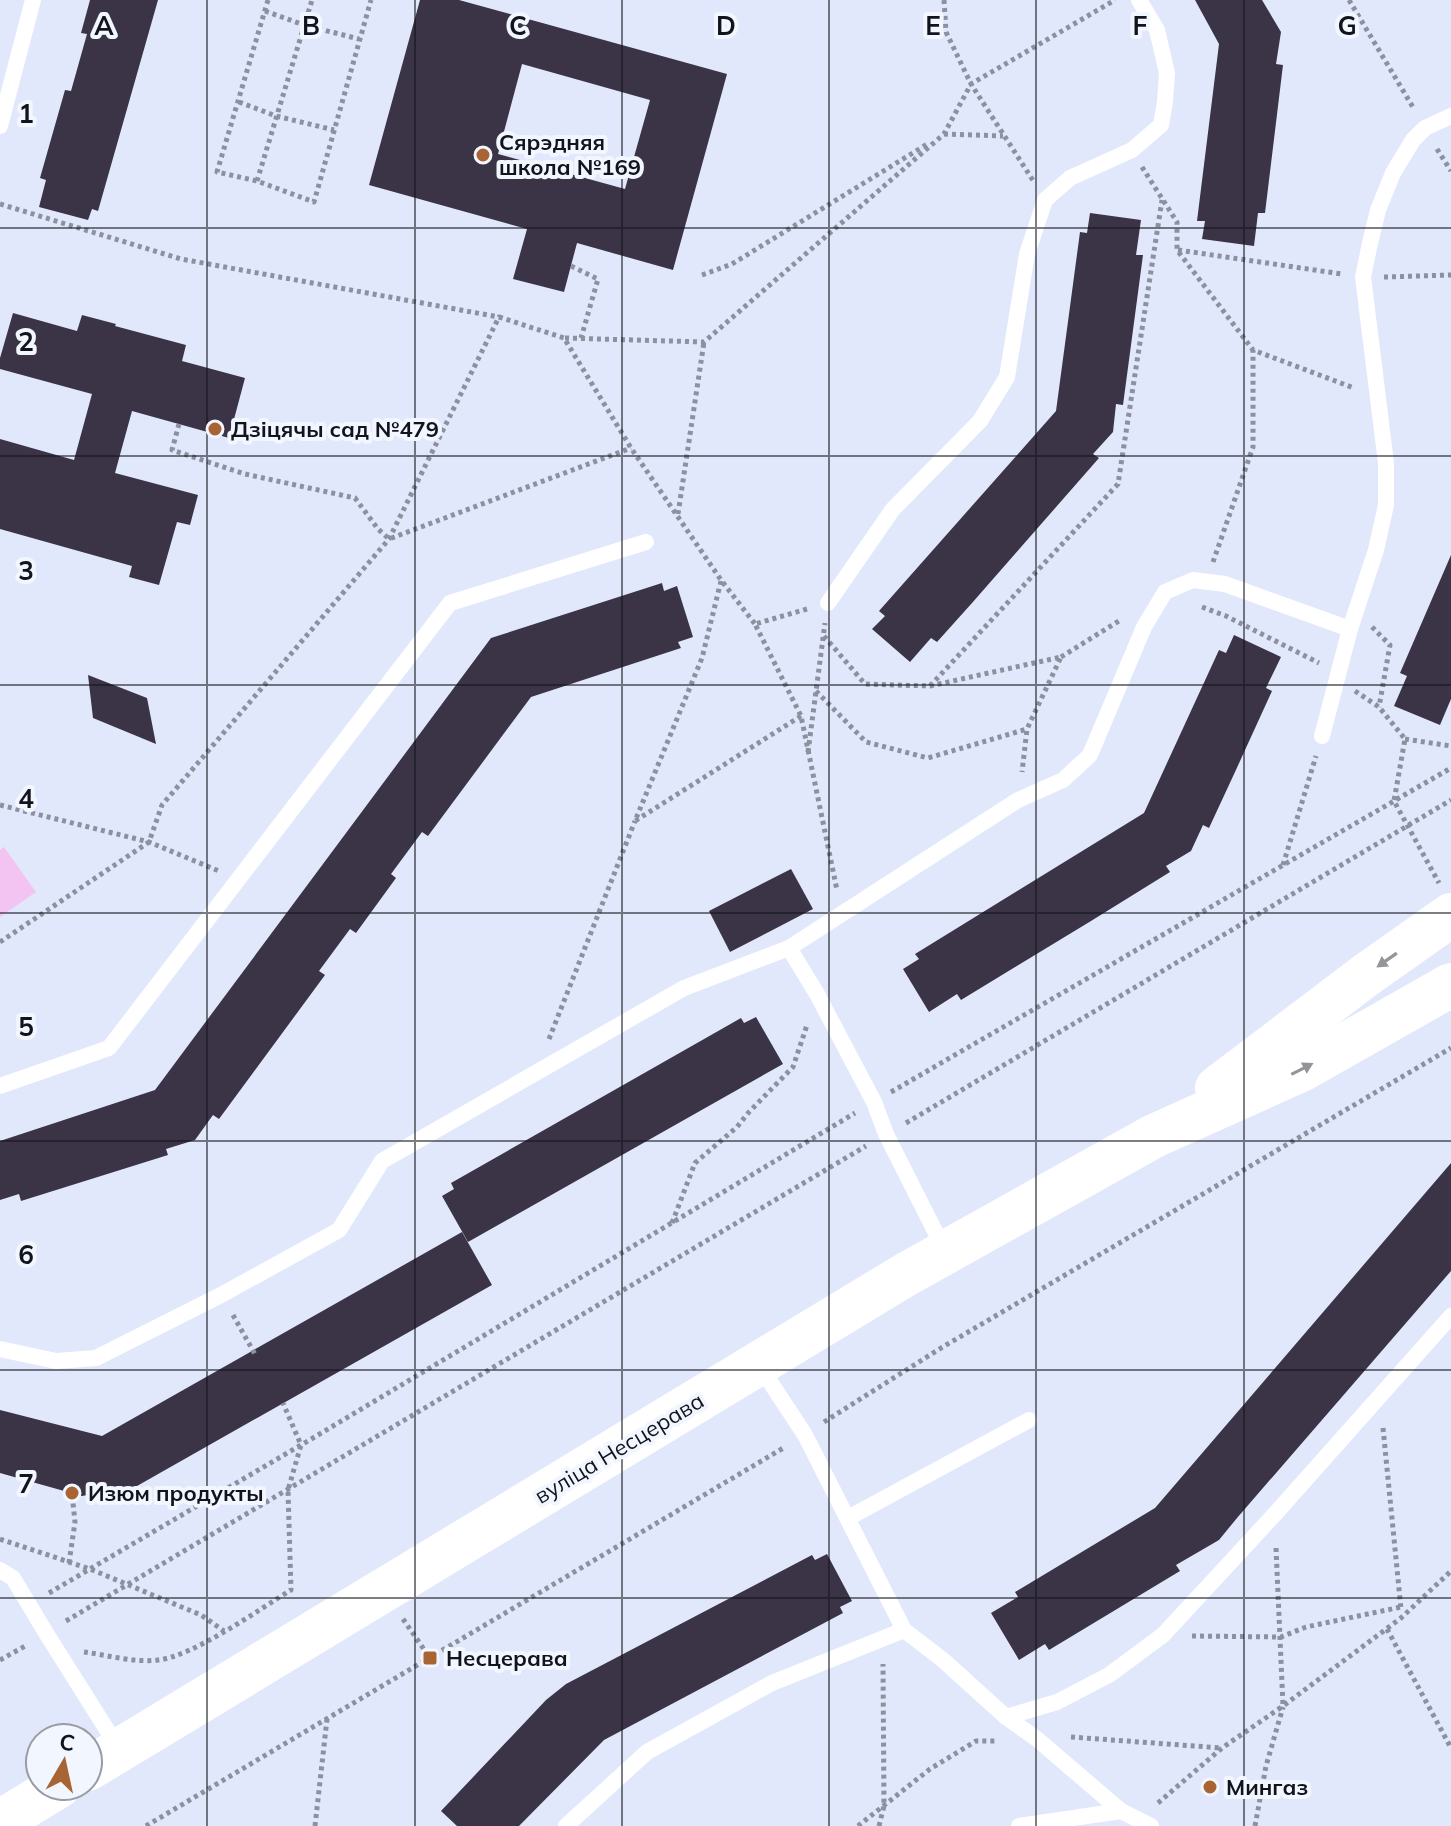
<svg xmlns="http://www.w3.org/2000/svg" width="1451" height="1826" font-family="Mulish,sans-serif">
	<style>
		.green { fill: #f3c4f1 }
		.building { fill: #3a3446; fill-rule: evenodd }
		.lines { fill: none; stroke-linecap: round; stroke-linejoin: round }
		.path { stroke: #8c91a0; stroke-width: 5; stroke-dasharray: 4 4; stroke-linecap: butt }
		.lane { stroke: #fff; stroke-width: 16 }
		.secondary { stroke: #fff; stroke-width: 44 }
		.oneway { fill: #949599 }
		.grid { fill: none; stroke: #11141c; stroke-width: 2; stroke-opacity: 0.55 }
		.poi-dot { fill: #a86433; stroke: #f2f6ff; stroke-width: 3 }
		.labels { text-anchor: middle; stroke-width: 8; stroke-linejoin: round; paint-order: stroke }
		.poi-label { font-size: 22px; font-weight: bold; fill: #11141c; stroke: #f2f6ff; text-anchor: start }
		.street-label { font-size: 22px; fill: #11141c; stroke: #f2f6ff }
		.grid-label { font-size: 26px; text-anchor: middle; font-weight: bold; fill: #11141c; stroke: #f2f6ff; stroke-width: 8; stroke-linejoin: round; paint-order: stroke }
	</style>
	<rect width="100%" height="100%" fill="#e2e8fb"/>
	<polygon class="green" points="4,847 36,892 0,917 0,850"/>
	<g class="building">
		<polygon points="90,0 158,0 98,211 92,209 88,220 39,207 46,180 40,178 65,90 71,91 87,34 81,33"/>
		<path d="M 420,0 L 459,0 L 727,74 L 673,270 L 577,243 L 564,292 L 513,279 L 527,229 L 369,185 ZM 522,64 L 650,100 L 625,189 L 498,154 Z"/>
		<polygon points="1195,0 1262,0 1281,32 1276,64 1283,65 1265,213 1258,213 1254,246 1202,239 1205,221 1197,221 1219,44"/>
		<polygon points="1090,213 1141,220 1136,255 1143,255 1123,405 1116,404 1113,432 1093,454 1099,458 972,603 937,642 931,638 910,662 872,629 885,616 879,611 1056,411 1080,232 1087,233"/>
		<polygon points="13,313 77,331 82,315 116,324 115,326 186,345 182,361 245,378 229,438 132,411 115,473 198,495 190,525 177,522 159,585 129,577 132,566 0,529 0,439 74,460 92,394 0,369 0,358"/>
		<polygon points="1451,555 1451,699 1440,725 1394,706 1407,676 1400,673"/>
		<polygon points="662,583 664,591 677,586 693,637 678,642 681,648 531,697 428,836 422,832 391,874 396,878 356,933 350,929 319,971 325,975 219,1119 213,1115 195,1140 166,1149 168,1155 21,1201 19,1194 0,1200 0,1141 155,1090 491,638"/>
		<polygon points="1234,635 1281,657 1266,688 1272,691 1235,772 1209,828 1203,825 1191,851 1166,866 1170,872 1091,921 961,1000 957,994 929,1012 903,969 919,959 915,954 1144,813 1219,650 1226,653"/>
		<polygon points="88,675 147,698 156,744 93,718"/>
		<polygon points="791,869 813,909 730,952 709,911"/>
		<polygon points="756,1017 783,1064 468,1242 442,1196 454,1189 451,1183 741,1018 744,1023"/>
		<polygon points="1451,1163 1451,1271 1237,1518 1219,1540 1176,1565 1180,1571 1049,1650 1045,1644 1019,1660 991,1613 1018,1597 1015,1592 1155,1508"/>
		<polygon points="462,1232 492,1285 137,1486 82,1496 0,1473 0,1410 102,1436"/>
		<polygon points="827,1554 852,1601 840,1607 843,1613 604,1740 519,1826 457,1826 441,1811 546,1700 566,1684 812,1555 815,1560"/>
	</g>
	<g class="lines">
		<g class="path">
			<polyline points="268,0 217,172 257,181 314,202 371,0"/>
			<polyline points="944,0 946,32 971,84 1034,182"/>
			<polyline points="1349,0 1414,109"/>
			<polyline points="265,11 304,25 359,39"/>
			<polyline points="239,102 276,116 334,130"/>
			<polyline points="944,134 1003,136"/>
			<polyline points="1437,149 1451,171"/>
			<polyline points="1142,167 1177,222 1177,250 1253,350 1354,388"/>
			<polyline points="257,181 312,0"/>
			<polyline points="0,204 181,259 499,317"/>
			<polyline points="1178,250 1342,274"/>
			<polyline points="571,266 598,279 581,338"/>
			<polyline points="702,275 732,264 929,143"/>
			<polyline points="1384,277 1451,275"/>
			<polyline points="565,338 704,342 944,134 971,84 1115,0"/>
			<polyline points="179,424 172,450 245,474 355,498 378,529 389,539 631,448"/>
			<polyline points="678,514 704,342"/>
			<polyline points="1213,562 1253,447 1253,350"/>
			<polyline points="721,581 702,658 635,821 801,716"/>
			<polyline points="1202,607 1226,616 1319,663"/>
			<polyline points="807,609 755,624 801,716 837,890"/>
			<polyline points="1372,627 1390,645 1379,707"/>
			<polyline points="824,636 865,684 930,686 1061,657 1027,729 1022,772"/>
			<polyline points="1061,657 1122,619"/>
			<polyline points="930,686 1118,484 1162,200"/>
			<polyline points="816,691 866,742 928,758 1027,729"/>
			<polyline points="1355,691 1379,707 1405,739 1394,801 1439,883"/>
			<polyline points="1405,739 1451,746"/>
			<polyline points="808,752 825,623"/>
			<polyline points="0,805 149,842 219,871"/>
			<polyline points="1283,865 1316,756"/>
			<polyline points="0,942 149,842 162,805 389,539 499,317 564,338 631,448 721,580 755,624"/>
			<polyline points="549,1039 635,821"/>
			<polyline points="891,1092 1451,768"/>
			<polyline points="906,1123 1451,800"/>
			<polyline points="672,1223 695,1163 737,1127 749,1112 793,1067 807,1025"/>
			<polyline points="233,1315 256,1356"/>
			<polyline points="824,1422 941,1348 1451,1048"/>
			<polyline points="1383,1428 1401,1609"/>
			<polyline points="0,1539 90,1569 201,1615 224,1631"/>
			<polyline points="1276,1548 1283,1706 1401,1618 1451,1571"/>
			<polyline points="69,1563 75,1522 72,1494"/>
			<polyline points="49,1593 318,1435 855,1113"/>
			<polyline points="403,1619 430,1658"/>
			<polyline points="66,1621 866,1146"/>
			<polyline points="1387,1629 1451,1748"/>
			<polyline points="1192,1636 1281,1637 1306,1627 1401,1607"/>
			<path d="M 84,1652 C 107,1655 134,1663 158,1660 C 194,1656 258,1610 291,1590 L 288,1490 L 301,1445 L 283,1403"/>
			<polyline points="0,1660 27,1645"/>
			<polyline points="1071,1737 1222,1748"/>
			<polyline points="1158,1803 1222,1748 1283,1706"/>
			<polyline points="146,1826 785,1447"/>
			<polyline points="315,1826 327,1719"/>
			<polyline points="858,1826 930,1769 976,1741 997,1741"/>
			<polyline points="879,1826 884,1806 883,1664"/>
			<polyline points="1255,1826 1266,1766 1283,1707"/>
		</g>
		<g class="lane">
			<polyline points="0,126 33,0"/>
			<polyline points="828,603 893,509 980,421 1007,377 1027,254 1045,200 1070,178 1132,150 1161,125 1165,102 1167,73 1157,30 1139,0"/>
			<polyline points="1322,736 1350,629 1376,550 1386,505 1386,463 1363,277 1370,243 1378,210 1393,173 1413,140 1425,128 1451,116"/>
			<polyline points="0,1086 109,1048 450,603 646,542"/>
			<polyline points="945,1251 886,1134 874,1102 817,994 789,948 1018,800 1063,780 1090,755 1144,627 1165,592 1193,580 1225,584 1350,629"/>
			<polyline points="0,1349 56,1361 96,1358 221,1295 339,1230 382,1161 684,988 789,948"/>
			<polyline points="759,1365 805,1435 904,1630 943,1660 1006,1717 1037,1739 1121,1811 1151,1826"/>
			<polyline points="848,1518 1029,1420"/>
			<polyline points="0,1570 13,1578 46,1633 119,1749"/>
			<polyline points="1006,1717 1057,1702 1109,1675 1163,1635 1274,1515 1451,1316"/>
			<polyline points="566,1826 647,1752 772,1683 904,1630"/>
			<polyline points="1019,1826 1121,1811"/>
		</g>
		<g class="secondary">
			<polyline points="1217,1088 1366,975 1451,915"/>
			<polyline points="88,1769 905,1275 1154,1136 1301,1070 1451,985"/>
			<polyline points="0,1822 59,1786"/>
		</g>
	</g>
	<defs><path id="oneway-solid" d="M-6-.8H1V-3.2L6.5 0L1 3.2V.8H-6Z" transform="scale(2)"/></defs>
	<g class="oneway">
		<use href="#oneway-solid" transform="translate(1387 960) rotate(145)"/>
		<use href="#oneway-solid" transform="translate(1302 1069) rotate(-27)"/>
	</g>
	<path class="grid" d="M 207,0 L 207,1826M 415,0 L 415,1826M 622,0 L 622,1826M 829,0 L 829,1826M 1036,0 L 1036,1826M 1244,0 L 1244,1826M 0,228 L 1451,228M 0,456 L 1451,456M 0,685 L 1451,685M 0,913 L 1451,913M 0,1141 L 1451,1141M 0,1370 L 1451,1370M 0,1598 L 1451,1598"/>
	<g class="poi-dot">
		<circle cx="483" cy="155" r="8"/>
		<circle cx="215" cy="429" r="8"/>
		<circle cx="72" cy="1493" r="8"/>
		<rect x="422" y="1650" width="16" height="16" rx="4"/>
		<circle cx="1210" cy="1787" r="8"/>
	</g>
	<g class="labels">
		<g class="poi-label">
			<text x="499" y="150">Сярэдняя<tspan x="499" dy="25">школа №169</tspan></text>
			<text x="231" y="437">Дзіцячы сад №479</text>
			<text x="88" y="1501">Изюм продукты</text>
			<text x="446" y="1666">Несцерава</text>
			<text x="1226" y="1795">Мингаз</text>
		</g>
		<g class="street-label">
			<text transform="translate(619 1448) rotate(-31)" y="8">вуліца Несцерава</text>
		</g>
	</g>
	<g class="grid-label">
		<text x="104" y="35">A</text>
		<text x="311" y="35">B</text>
		<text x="518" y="35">C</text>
		<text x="726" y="35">D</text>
		<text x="933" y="35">E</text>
		<text x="1140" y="35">F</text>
		<text x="1347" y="35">G</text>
		<text x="26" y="123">1</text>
		<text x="26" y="351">2</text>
		<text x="26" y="580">3</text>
		<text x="26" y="808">4</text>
		<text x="26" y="1036">5</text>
		<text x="26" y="1264">6</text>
		<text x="26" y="1493">7</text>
	</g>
	<g transform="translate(64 1762) rotate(9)"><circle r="38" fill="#f2f6ff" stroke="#989ca4" stroke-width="2"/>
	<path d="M0-6L14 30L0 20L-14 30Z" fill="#a86433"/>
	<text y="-12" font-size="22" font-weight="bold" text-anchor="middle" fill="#11141c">С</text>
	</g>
</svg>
